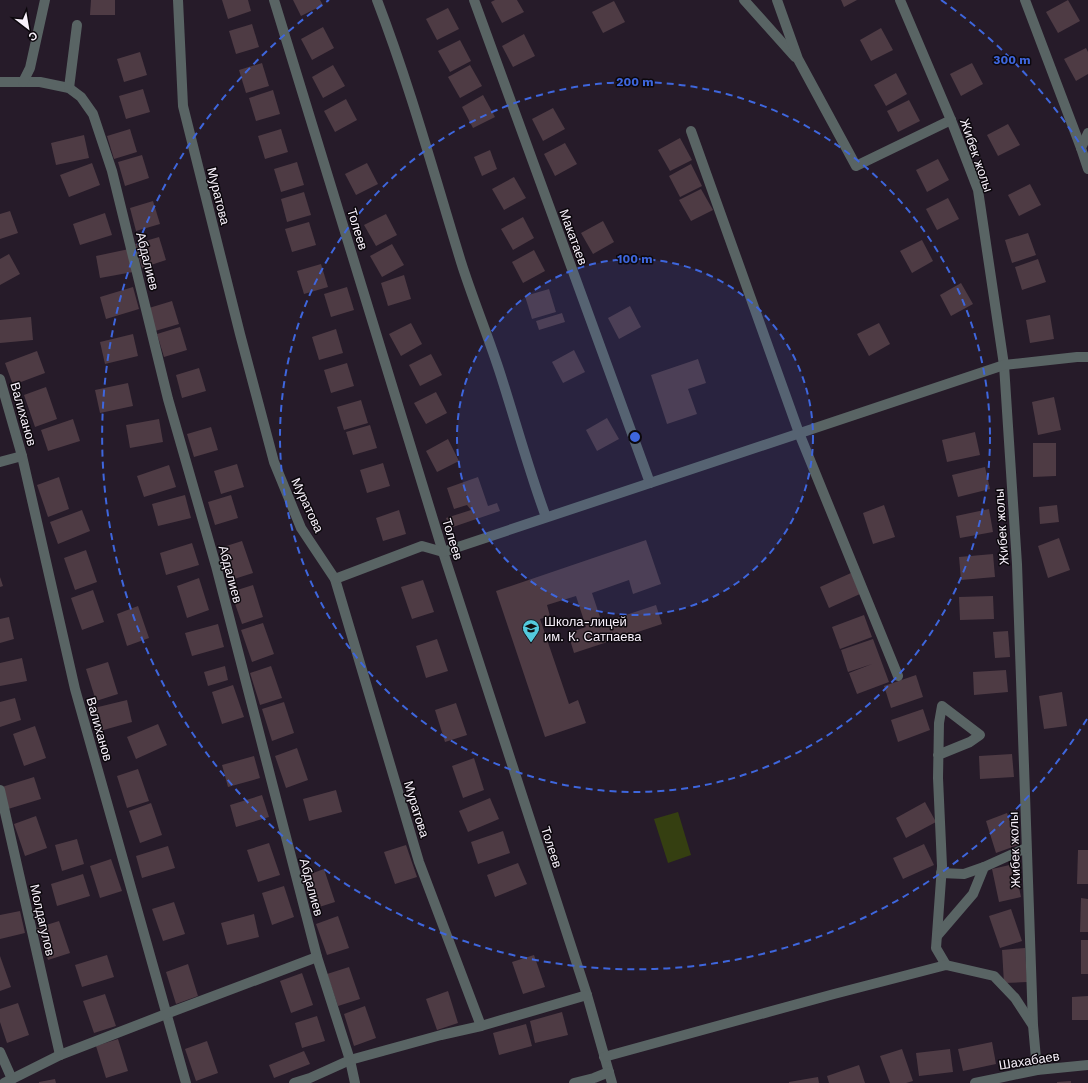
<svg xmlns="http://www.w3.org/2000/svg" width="1088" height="1083" font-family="'Work Sans',sans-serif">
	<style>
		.green { fill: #353f11 }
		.building { fill: #4e3b44 }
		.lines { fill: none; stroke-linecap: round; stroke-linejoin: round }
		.minor { stroke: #596464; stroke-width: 10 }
		.ring { fill: none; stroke: #3e66dd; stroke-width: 2; stroke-dasharray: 7 5 }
		.labels { text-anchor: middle; stroke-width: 3; stroke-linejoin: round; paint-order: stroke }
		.street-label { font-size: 13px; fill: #f8f1fb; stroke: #0c080d }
		.poi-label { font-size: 13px; fill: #f8f1fb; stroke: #0c080d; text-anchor: start }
		.centre { fill: #3e66dd; stroke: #0c080d; stroke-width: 2 }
		.ring-label { font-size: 12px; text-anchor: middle; font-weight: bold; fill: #3e66dd; stroke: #0c080d; stroke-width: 3; stroke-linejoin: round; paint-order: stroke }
	</style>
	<rect width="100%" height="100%" fill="#261b29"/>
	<polygon class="green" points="678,812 691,855 668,863 654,819"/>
	<g class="building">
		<polygon points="91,0 115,0 115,15 90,15"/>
		<polygon points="222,0 248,0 251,11 228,19"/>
		<polygon points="293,0 320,0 323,5 301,16"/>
		<polygon points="495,0 517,0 524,12 502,23 491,2"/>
		<polygon points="841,0 857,0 844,7"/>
		<polygon points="1068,0 1080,21 1058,33 1046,12"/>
		<polygon points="614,1 625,22 603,33 592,12"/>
		<polygon points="448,8 459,29 437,40 426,19"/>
		<polygon points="252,24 259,47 236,54 229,31"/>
		<polygon points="323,27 334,48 312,60 301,39"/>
		<polygon points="881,28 893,50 871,61 860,40"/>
		<polygon points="524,34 535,56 513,67 502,46"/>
		<polygon points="460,40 471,61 450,72 438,51"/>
		<polygon points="1086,48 1088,52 1088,74 1076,81 1064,59"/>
		<polygon points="140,52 147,75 124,82 117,59"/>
		<polygon points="262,63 269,86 246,93 239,70"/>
		<polygon points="972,63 983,84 961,96 950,74"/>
		<polygon points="333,65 345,86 323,98 312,77"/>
		<polygon points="470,65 482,86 460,98 448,77"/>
		<polygon points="896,73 907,94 886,106 874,85"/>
		<polygon points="143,89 150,112 126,119 119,96"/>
		<polygon points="273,90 280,114 256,121 249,98"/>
		<polygon points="483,95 495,117 473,128 462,107"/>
		<polygon points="346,99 357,120 335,132 324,111"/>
		<polygon points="909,100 920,121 898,132 887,111"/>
		<polygon points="553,108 565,129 543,141 532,119"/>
		<polygon points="1008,124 1020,145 998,156 987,135"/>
		<polygon points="130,129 137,152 114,159 107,136"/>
		<polygon points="281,129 288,152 265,159 258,136"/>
		<polygon points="84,135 89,158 56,165 51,143"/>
		<polygon points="680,138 692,160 670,171 658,150"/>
		<polygon points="565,143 577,164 555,176 544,154"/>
		<polygon points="490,150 497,169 482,176 474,157"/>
		<polygon points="142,155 149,178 125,186 118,162"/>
		<polygon points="938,159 949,180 927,192 916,170"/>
		<polygon points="297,162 304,185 281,192 274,169"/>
		<polygon points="92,163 100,185 69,197 60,175"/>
		<polygon points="367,163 378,184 356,195 345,174"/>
		<polygon points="691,164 702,186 680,197 669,176"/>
		<polygon points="514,177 526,198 504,210 492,189"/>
		<polygon points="1030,184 1041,205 1019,216 1008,195"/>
		<polygon points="701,189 713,210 691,221 679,200"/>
		<polygon points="304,192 311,215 287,222 281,199"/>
		<polygon points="948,198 959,219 937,230 926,209"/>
		<polygon points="153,201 160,224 136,231 130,208"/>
		<polygon points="10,211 18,233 0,239 0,214"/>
		<polygon points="105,213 112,235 80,245 73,224"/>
		<polygon points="386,214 397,235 376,246 364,225"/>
		<polygon points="523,217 534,238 513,250 501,229"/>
		<polygon points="603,221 614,242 593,254 581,233"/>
		<polygon points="309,222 316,245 292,252 285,229"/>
		<polygon points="1028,233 1036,255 1012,263 1005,240"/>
		<polygon points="159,237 166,260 142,268 135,244"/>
		<polygon points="922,240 933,261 912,273 900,251"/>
		<polygon points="392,244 404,265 382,277 370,256"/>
		<polygon points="129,249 133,272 100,278 96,256"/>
		<polygon points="534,250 545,271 523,283 512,262"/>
		<polygon points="9,254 20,274 0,285 0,259"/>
		<polygon points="1038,259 1046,282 1022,290 1015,267"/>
		<polygon points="321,264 328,287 304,294 297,271"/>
		<polygon points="404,275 411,299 388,306 381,283"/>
		<polygon points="961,283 973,304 951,316 940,295"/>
		<polygon points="133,287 139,309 106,319 100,297"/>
		<polygon points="347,287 354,310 331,317 324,294"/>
		<polygon points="549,289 556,312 532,319 525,296"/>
		<polygon points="172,301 179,324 155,331 149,308"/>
		<polygon points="630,306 641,327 619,339 608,318"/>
		<polygon points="562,313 565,322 539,330 536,321"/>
		<polygon points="1050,315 1054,339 1030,343 1026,320"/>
		<polygon points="31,317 33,340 0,343 0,320"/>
		<polygon points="411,323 422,344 401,356 389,334"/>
		<polygon points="879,323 890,344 869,356 857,334"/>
		<polygon points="180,327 187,350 164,357 157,334"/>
		<polygon points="336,329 343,353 319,360 312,337"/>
		<polygon points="133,334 138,356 105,364 100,342"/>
		<polygon points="574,350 585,372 563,383 552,362"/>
		<polygon points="37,351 45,373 13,385 5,363"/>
		<polygon points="431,354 442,375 420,386 409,365"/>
		<polygon points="698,359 706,383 688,389 697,414 667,424 651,375"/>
		<polygon points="347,363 354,386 331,393 324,370"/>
		<polygon points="199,368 206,391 182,398 176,375"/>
		<polygon points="128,383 133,406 100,413 95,390"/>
		<polygon points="46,387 57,419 35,427 24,395"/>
		<polygon points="436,392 447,413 426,424 414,403"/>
		<polygon points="1054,397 1061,430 1038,435 1032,402"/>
		<polygon points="361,400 368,423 344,430 337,407"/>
		<polygon points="607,418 619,439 597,451 586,430"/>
		<polygon points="73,419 80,441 48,451 41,430"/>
		<polygon points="159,419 163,442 130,448 126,425"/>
		<polygon points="370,425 377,448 353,455 346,432"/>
		<polygon points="211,427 218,450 194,457 187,434"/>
		<polygon points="975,432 980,455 947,462 942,440"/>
		<polygon points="448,439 459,461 437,472 426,451"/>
		<polygon points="1033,443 1056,443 1056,476 1033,477"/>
		<polygon points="383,463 390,486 367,493 360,470"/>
		<polygon points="237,464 244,487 221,494 214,471"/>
		<polygon points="169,465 176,487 144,497 137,476"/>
		<polygon points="985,467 990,489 958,497 952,475"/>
		<polygon points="59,477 69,509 48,517 37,485"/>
		<polygon points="478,477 488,506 497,503 500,511 450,528 446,518 471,510 467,505 454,509 447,488"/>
		<polygon points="185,495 191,518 158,526 152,504"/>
		<polygon points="231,495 238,518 215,525 208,502"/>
		<polygon points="884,505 895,537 873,544 863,513"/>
		<polygon points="1057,505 1059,522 1040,524 1039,507"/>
		<polygon points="989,509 993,532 960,538 956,516"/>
		<polygon points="82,510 90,531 58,544 50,522"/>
		<polygon points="399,510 406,534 383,541 376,518"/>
		<polygon points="1059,538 1070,570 1048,578 1038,546"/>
		<polygon points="646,540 661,584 633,594 629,580 592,593 602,623 656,605 662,624 574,653 568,633 586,627 576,596 547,605 550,616 540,619 569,704 578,700 586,723 545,737 496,591"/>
		<polygon points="242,541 253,573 231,580 220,548"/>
		<polygon points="192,543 199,565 166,575 160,553"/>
		<polygon points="86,550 97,582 75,590 64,558"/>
		<polygon points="993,554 995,577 961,580 959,557"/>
		<polygon points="851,573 860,594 829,608 820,587"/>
		<polygon points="0,577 3,586 0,587"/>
		<polygon points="199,578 209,610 187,618 177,586"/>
		<polygon points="423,580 434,612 412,619 401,587"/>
		<polygon points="253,585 263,617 242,624 231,592"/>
		<polygon points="93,590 104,622 82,630 71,598"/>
		<polygon points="993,596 994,619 960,620 959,597"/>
		<polygon points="138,606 149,638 127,646 117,614"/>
		<polygon points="864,615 872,637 840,649 832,627"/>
		<polygon points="9,617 14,639 0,643 0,619"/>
		<polygon points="263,623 274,654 252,662 241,630"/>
		<polygon points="218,624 224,647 192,656 185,633"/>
		<polygon points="1008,631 1010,657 995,658 993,632"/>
		<polygon points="437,639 448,671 426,678 416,646"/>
		<polygon points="873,639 889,682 857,694 849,673 872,664 848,672 841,650"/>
		<polygon points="22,658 27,681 0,686 0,663"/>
		<polygon points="108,662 118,694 96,701 86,669"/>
		<polygon points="225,666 228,680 208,686 204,672"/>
		<polygon points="271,666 282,698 260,705 250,673"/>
		<polygon points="1006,670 1008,692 974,695 973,672"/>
		<polygon points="916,675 923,697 891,708 884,686"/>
		<polygon points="233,685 244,717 222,724 212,692"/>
		<polygon points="1062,692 1067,726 1044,729 1039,696"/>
		<polygon points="15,698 21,720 0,727 0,702"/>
		<polygon points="127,700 132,722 100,731 94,708"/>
		<polygon points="284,702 294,733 272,741 262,709"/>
		<polygon points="456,703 467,735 445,742 435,710"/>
		<polygon points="923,709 930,730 898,742 891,720"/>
		<polygon points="158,724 167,745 136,759 127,737"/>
		<polygon points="35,726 46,758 24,766 13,734"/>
		<polygon points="297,748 308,780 286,788 275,756"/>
		<polygon points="1012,754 1014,777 980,779 979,756"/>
		<polygon points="254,756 260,778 228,787 222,765"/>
		<polygon points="474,758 484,790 463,798 452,766"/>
		<polygon points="138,769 149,801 127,808 117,776"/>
		<polygon points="34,777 41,799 8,809 2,787"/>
		<polygon points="336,790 342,812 309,821 303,799"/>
		<polygon points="262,795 269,817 236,827 230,805"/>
		<polygon points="490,798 499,819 468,832 459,811"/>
		<polygon points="925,802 936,822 906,838 896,818"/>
		<polygon points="151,803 162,835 140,843 129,811"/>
		<polygon points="1007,813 1018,845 996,853 986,821"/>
		<polygon points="36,816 47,848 25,856 14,824"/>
		<polygon points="503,831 510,853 478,864 471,842"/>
		<polygon points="77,839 84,864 62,871 55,845"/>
		<polygon points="269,843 280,875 258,882 247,850"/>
		<polygon points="924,844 934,865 903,879 893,858"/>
		<polygon points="406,845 417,877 395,884 384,852"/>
		<polygon points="168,846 175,868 142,878 136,856"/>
		<polygon points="1078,850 1088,850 1088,884 1077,884"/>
		<polygon points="111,859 122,891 100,898 90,866"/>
		<polygon points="518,863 527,884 495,897 487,875"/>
		<polygon points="1014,864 1021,897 999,902 992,869"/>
		<polygon points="324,869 335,902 313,909 302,877"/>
		<polygon points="83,874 90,896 57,906 51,884"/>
		<polygon points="284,886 294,917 272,925 262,893"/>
		<polygon points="1081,898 1088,899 1088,932 1080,932"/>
		<polygon points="174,902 185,934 163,941 152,909"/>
		<polygon points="1011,909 1022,941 1000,948 989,916"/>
		<polygon points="20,911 25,933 0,939 0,915"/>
		<polygon points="254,914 259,937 227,945 221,923"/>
		<polygon points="338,916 349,948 327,955 316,924"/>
		<polygon points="59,921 70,953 48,960 37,928"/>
		<rect x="1081" y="940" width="7" height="34"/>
		<polygon points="1025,948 1027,982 1004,983 1002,950"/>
		<polygon points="107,955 114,977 82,987 75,965"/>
		<polygon points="534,955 545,987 523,994 512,962"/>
		<polygon points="0,956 11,987 0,991"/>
		<polygon points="188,964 198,996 176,1004 166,972"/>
		<polygon points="349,967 360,999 338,1006 327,974"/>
		<polygon points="302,973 313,1005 291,1013 280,981"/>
		<polygon points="448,991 458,1023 437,1030 426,999"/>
		<polygon points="105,994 116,1026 94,1033 83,1001"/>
		<polygon points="1088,996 1088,1020 1072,1020 1072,997"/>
		<polygon points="18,1003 29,1035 7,1043 0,1022 0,1009"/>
		<polygon points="365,1006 376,1038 354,1046 344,1014"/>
		<polygon points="562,1012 568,1035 535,1043 530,1021"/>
		<polygon points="317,1016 325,1041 302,1048 295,1023"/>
		<polygon points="526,1024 532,1046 499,1055 493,1033"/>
		<polygon points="118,1039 128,1071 106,1078 96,1046"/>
		<polygon points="207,1041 218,1073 196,1081 185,1049"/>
		<polygon points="992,1042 996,1064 963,1071 958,1049"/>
		<polygon points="902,1049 913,1081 906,1083 890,1083 880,1056"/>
		<polygon points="950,1049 953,1072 919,1076 916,1053"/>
		<polygon points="304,1051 310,1064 274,1078 269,1065"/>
		<polygon points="859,1065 865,1083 829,1083 827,1076"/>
		<polygon points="818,1077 819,1083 789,1083 789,1082"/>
		<polygon points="55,1079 56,1083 39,1083 39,1082"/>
		<polygon points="1071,1081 1071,1083 1057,1083 1057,1082"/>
	</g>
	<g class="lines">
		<g class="minor">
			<polyline points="178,0 183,106 240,334 274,462 301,528 335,579 419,862 481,1026"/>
			<polyline points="274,0 443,552 587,995 612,1083"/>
			<path d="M 377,0 C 410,86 434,174 461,262 C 473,300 489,338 501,376 C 516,423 529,471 546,517"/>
			<polyline points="474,0 650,483"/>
			<polyline points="744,0 795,57"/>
			<polyline points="777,0 798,59 856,166 951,120"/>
			<polyline points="900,0 951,120 978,190 1004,365 1017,564 1033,1025 1037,1070"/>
			<polyline points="1025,0 1081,148"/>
			<polyline points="0,82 40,82 69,88 81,97 93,114 112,171 168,399 216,566 317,957 350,1060 355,1083"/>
			<polyline points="23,82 30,68 45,0"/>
			<polyline points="69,88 77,25"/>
			<polyline points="691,131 799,433 898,676"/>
			<polyline points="1088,133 1081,148 1088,169"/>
			<polyline points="0,379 22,456 75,689 186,1083"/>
			<polyline points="0,462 22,456"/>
			<polyline points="335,579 422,546 443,552 1004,365 1077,357 1088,357"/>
			<polyline points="938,755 970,742 980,735 942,706 939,723 938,778 942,866 936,948 946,965"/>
			<polyline points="0,790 60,1055"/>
			<polyline points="941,873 964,874 984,867"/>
			<polyline points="937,936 973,894 984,867 1026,848"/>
			<polyline points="0,1052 12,1079"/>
			<polyline points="604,1057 834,994 946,965 994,976 1015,998 1032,1024"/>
			<polyline points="4,1083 60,1055 166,1014 317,957"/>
			<polyline points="294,1083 310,1078 350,1060 441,1035 481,1026 587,995"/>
			<polyline points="574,1083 594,1078 609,1072"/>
			<polyline points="975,1083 1037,1070 1088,1065"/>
		</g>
	</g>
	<circle cx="635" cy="437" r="178" fill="#3e66dd" fill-opacity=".12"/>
	<g class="ring">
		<circle cx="635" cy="437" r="178"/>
		<circle cx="635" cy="437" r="355"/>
		<path d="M1087 719A533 533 0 1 1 329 0M941 0A533 533 0 0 1 1087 155"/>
	</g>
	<defs>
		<g id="school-pin" transform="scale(0.9)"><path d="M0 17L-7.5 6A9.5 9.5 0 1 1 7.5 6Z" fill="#54cadd" stroke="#0c080d"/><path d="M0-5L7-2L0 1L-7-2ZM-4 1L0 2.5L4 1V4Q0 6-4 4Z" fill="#111"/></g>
	</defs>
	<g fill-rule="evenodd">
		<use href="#school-pin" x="531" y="628"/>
	</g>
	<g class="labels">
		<g class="street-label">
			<text transform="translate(977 155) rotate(71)" y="5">Жибек жолы</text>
			<text transform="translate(219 196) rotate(76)" y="5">Муратова</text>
			<text transform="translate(358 229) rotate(73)" y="5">Толеев</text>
			<text transform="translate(574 237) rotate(70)" y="5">Макатаев</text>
			<text transform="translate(148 261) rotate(76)" y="5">Абдалиев</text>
			<text transform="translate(24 414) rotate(74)" y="5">Валиханов</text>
			<text transform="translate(308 505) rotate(65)" y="5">Муратова</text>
			<text transform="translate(1001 527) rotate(-94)" y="5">Жибек жолы</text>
			<text transform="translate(453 539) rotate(73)" y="5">Толеев</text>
			<text transform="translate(231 574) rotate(75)" y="5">Абдалиев</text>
			<text transform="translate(100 729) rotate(74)" y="5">Валиханов</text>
			<text transform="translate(417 809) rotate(73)" y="5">Муратова</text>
			<text transform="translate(552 847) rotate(72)" y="5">Толеев</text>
			<text transform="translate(1014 850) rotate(-92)" y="5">Жибек жолы</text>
			<text transform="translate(312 887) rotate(75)" y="5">Абдалиев</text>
			<text transform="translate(43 920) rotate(77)" y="5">Молдагулов</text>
			<text transform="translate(1029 1060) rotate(-9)" y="5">Шахабаев</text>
		</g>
		<g class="poi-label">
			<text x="544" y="626">Школа-лицей<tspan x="544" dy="15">им. К. Сатпаева</tspan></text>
		</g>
	</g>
	<circle cx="635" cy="437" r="6" class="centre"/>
	<g class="ring-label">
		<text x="1012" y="64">300 m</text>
		<text x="635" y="86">200 m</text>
		<text x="635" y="263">100 m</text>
	</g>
	<g transform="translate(28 28) rotate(149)" stroke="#0c080d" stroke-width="3" paint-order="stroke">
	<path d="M0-3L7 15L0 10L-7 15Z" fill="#f8f1fb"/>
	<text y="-6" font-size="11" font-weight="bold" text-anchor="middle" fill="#f8f1fb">С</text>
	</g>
</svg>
